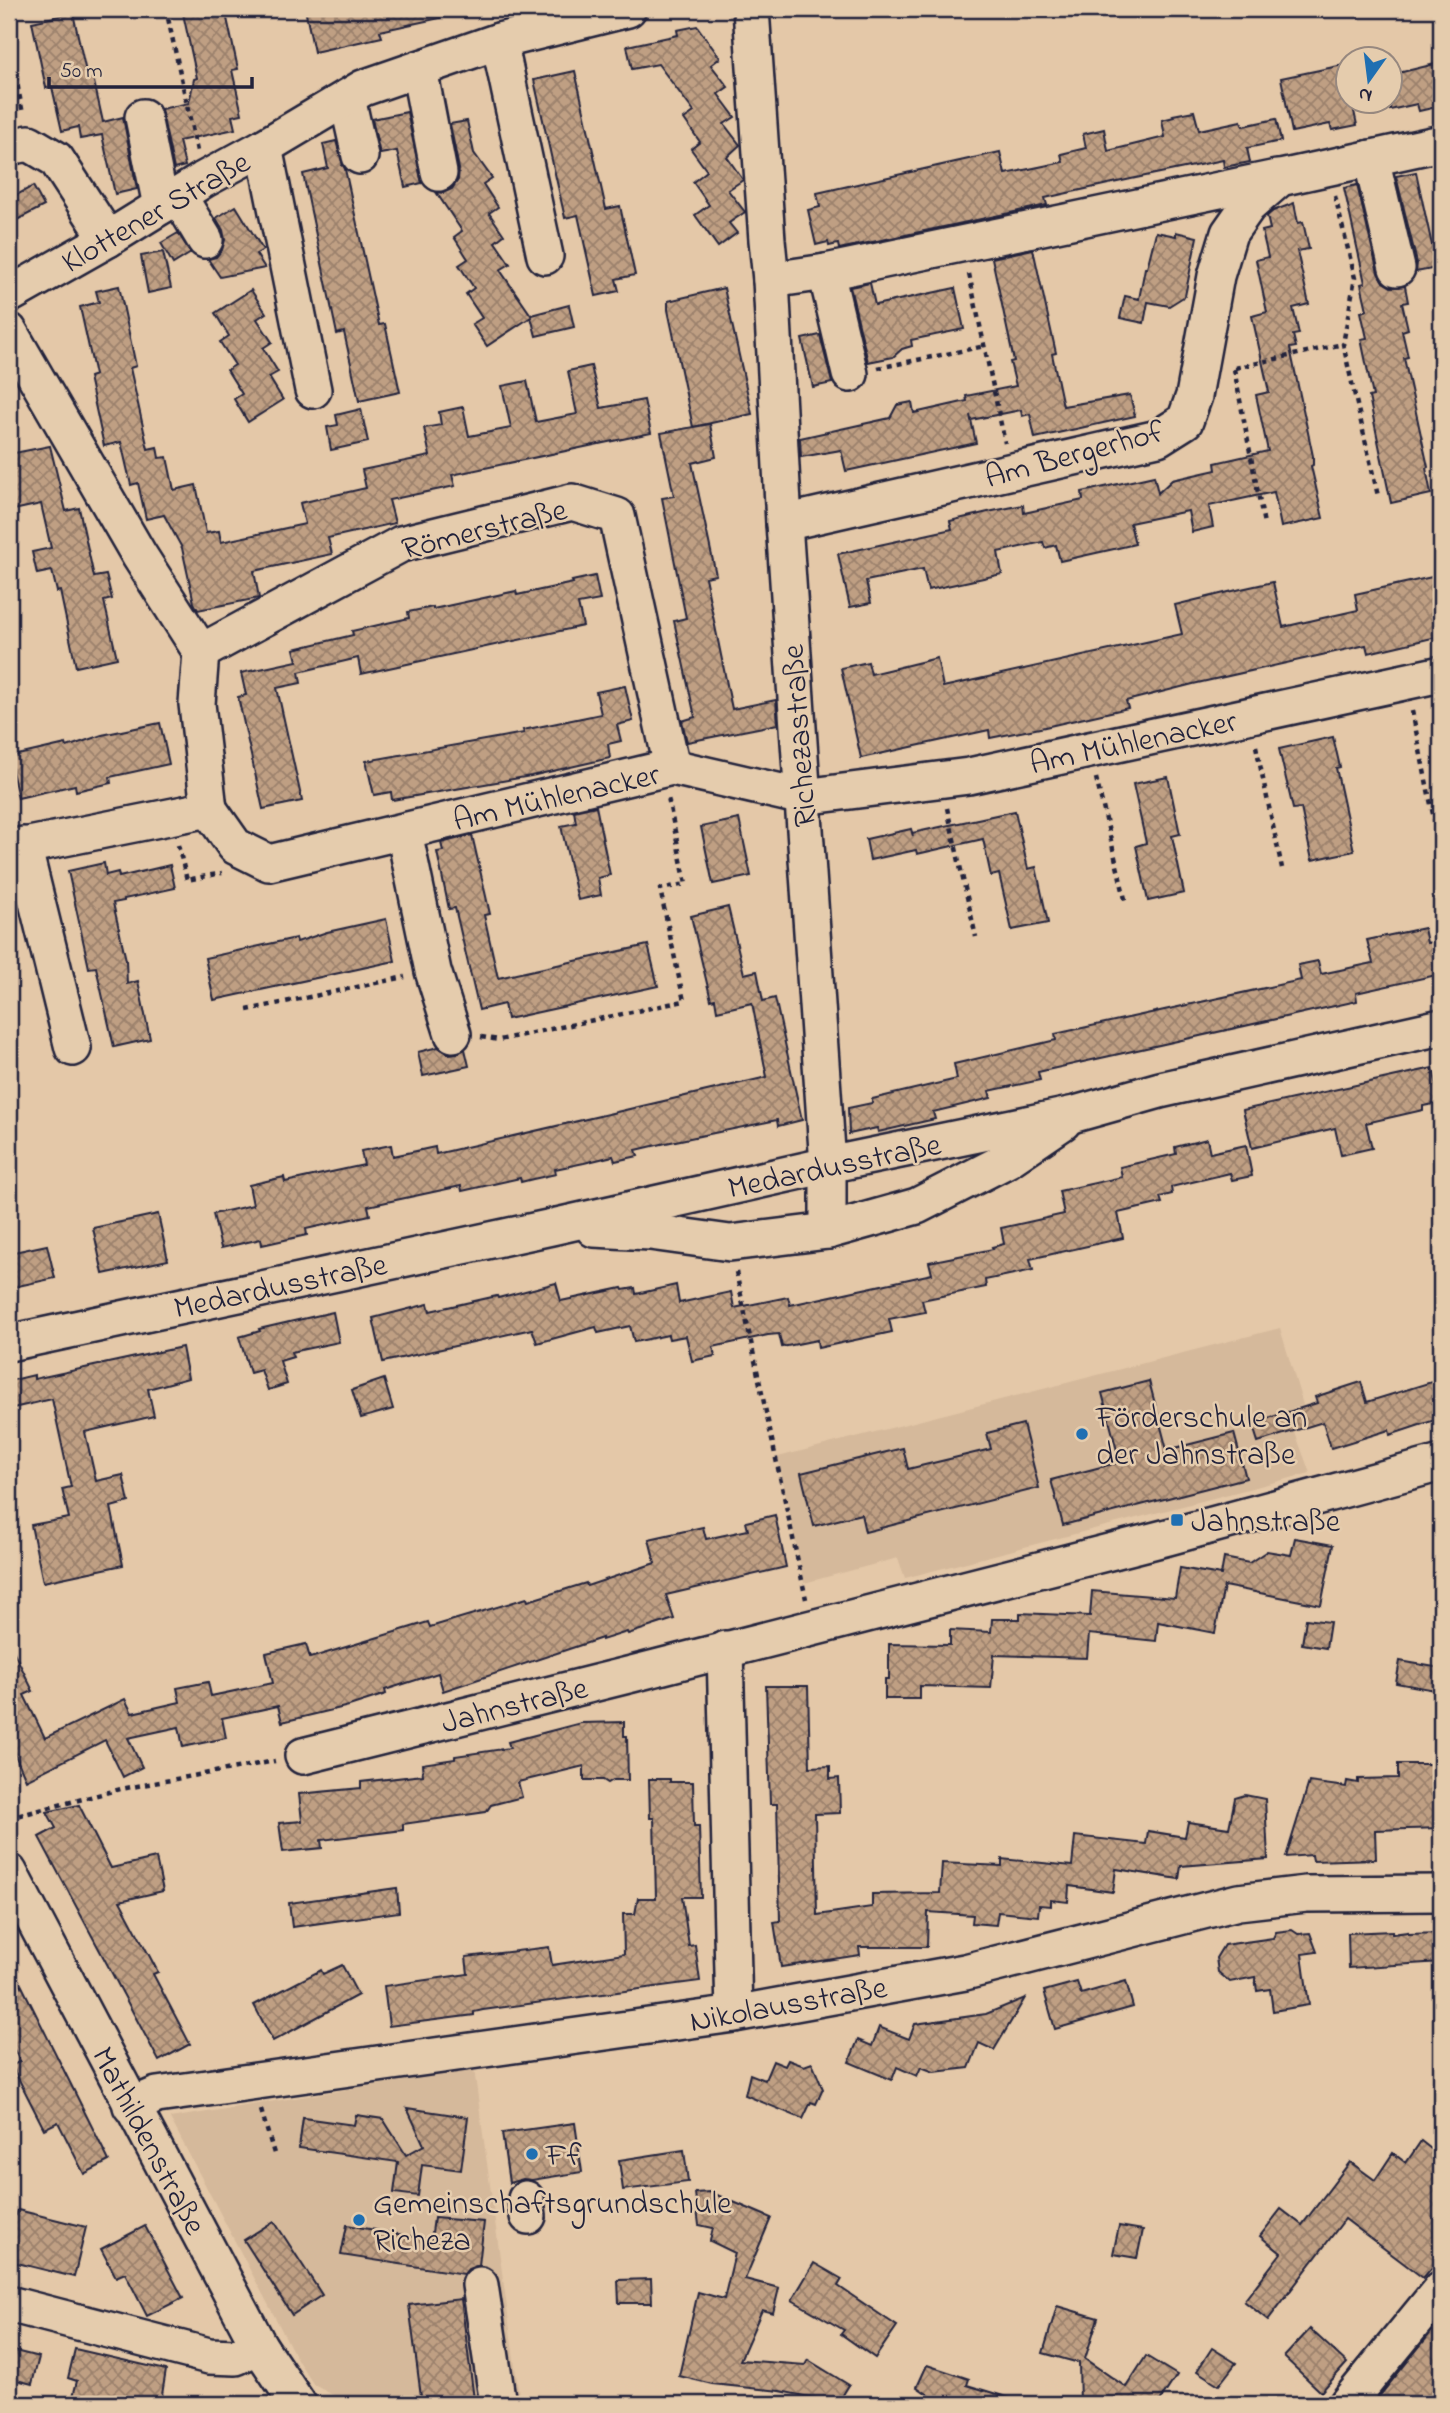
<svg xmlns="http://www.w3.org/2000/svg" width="1450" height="2413" font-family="'Indie Flower',sans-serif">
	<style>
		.built { fill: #d5b99b }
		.building { fill: url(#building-cross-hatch); stroke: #22223b; stroke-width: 2 }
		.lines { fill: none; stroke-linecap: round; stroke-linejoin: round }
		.minor-casing { stroke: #22223b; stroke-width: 40 }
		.path { stroke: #22223b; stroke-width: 4.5; stroke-dasharray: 5 5; stroke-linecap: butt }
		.minor { stroke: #e5ccad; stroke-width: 35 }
		.poi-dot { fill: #1f6fb2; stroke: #e5ccad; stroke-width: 2.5 }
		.labels { text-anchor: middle; stroke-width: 5; stroke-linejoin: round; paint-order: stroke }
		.street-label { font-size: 32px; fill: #22223b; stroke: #e5ccad }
		.poi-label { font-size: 32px; fill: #22223b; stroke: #e5ccad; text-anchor: start }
	</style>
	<defs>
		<pattern id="building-cross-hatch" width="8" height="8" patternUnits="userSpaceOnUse" patternTransform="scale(1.75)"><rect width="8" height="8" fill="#bf9f83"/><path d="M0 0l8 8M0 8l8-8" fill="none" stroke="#9b816c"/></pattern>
	</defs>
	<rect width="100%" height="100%" fill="#e4c8a8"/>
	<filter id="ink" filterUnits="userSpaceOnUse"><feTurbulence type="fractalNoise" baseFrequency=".0143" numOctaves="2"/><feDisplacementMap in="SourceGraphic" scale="14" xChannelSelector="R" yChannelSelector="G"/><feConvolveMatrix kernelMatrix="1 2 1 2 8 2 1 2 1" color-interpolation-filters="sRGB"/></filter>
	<g filter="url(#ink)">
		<g class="built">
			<polygon points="1280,1328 1303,1405 1287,1411 1310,1473 905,1578 898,1558 804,1583 778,1457"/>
			<polygon points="474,2069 519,2395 440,2404 350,2404 314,2385 298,2361 170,2118"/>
		</g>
		<g class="building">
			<polygon points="182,9 225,9 238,69 232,70 242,114 232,116 235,129 179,141 185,166 174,169 161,109 189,103 194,79 197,78"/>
			<polygon points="305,9 439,9 440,18 380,31 382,37 314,52"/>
			<polygon points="73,13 87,77 93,77 103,122 123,117 137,189 115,194 102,135 80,139 78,127 62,131 52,87 46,88 32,22"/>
			<polygon points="697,26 720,58 711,65 728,87 718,94 735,117 724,124 740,145 727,157 743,180 728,190 745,212 729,223 737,233 718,247 695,215 709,205 693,182 707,171 691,149 700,142 684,119 694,112 658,64 632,69 627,46 678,35 677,30"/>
			<polygon points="1348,64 1348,102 1352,102 1357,125 1332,130 1330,124 1292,132 1281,78"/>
			<polygon points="1435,64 1441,91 1441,106 1419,111 1417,104 1390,110 1390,75"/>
			<polygon points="575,71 606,209 620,206 635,275 616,279 619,291 596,296 578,215 565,218 534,80"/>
			<polygon points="1194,111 1199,130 1241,121 1243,126 1276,119 1281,141 1247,148 1250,162 1224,167 1223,160 1131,179 1045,198 1047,205 839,249 838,244 829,246 828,242 816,245 808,210 820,207 817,193 1000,152 1005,174 1063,162 1061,154 1086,148 1083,134 1104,129 1108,151 1165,137 1162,120 1174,117 1173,115"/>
			<polygon points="407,112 422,183 405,187 397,151 380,154 372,119"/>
			<polygon points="467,121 474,153 492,178 483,184 498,207 489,213 504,235 495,242 510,264 500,270 531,315 569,305 574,327 536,336 531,317 487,346 472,324 482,318 466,294 474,288 459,265 468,259 454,237 462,231 436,192 443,193 452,189 458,180 459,169 450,124"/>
			<polygon points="336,141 343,165 341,166 343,165 345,169 379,325 385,324 400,392 359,401 344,332 337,334 303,174 328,168 323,144"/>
			<polygon points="1416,172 1437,268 1416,272 1417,263 1396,176"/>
			<polygon points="1357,185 1378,273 1383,282 1391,287 1405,286 1408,302 1402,303 1408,329 1402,331 1408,357 1404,358 1428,467 1426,468 1431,494 1391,503 1369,397 1373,396 1361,339 1367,338 1361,312 1367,310 1361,284 1365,283 1344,188"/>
			<polygon points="33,186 44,206 9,224 9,199"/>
			<polygon points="1294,203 1298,223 1303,222 1309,249 1297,251 1309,304 1293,308 1299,334 1293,335 1296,347 1290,348 1313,456 1313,465 1311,466 1323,518 1281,527 1274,492 1209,506 1213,527 1192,532 1188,511 1130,523 1135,544 1114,549 1060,561 1056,545 1045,548 1043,542 998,552 1002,574 928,590 923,569 866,581 871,603 850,607 838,554 952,529 950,521 988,512 1023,505 1024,513 1083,500 1082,492 1154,476 1158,493 1172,480 1216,470 1215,463 1268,451 1256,395 1269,392 1252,316 1267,312 1256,260 1268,257 1262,231 1270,229 1267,216 1273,211"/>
			<polygon points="236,206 263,250 256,254 265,268 220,277 208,259 216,257 222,250 225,240 223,230 216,218"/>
			<polygon points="1156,232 1176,236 1176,232 1197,237 1185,296 1169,306 1148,302 1144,323 1120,318 1125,296 1139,299 1145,268 1147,268"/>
			<polygon points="178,233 191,253 173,264 161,243"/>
			<polygon points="1033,249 1056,353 1052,354 1063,406 1130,395 1135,416 1035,438 1030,414 1022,416 1021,410 971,420 970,415 976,443 846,471 841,450 801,457 800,438 890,418 897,405 912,402 914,413 967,401 966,396 1016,386 1010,362 1014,361 992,258"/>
			<polygon points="163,252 171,288 148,293 141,256"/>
			<polygon points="870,283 875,305 955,288 964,329 911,340 912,346 902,349 893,357 868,362 850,287"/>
			<polygon points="119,286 136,366 130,368 148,449 157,447 159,458 167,457 174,490 196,485 206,533 219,531 221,542 305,524 300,503 366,488 362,470 430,456 424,428 441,425 439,412 463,407 469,436 511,428 502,386 527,381 536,422 577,414 568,371 591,366 601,408 644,400 651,433 452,475 455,486 389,500 395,523 328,538 332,554 254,571 259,598 198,610 194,603 182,548 164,515 146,519 138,483 131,485 121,442 104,446 89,377 95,375 80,307 99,302 96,291"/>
			<polygon points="724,288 752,414 693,427 668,310 668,301"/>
			<polygon points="251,290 266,313 257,319 272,342 263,348 278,372 269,377 283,400 248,422 234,399 242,394 227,370 235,365 220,342 229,336 215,313"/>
			<polygon points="820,335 832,383 813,387 802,339"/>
			<polygon points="361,409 368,442 331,450 327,427 338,425 336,415"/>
			<polygon points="710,424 716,457 692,463 716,575 705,577 732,709 776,700 778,724 687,742 682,721 695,717 674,621 686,618 662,498 674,496 661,433"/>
			<polygon points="50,446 66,511 79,508 94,577 106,575 112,599 104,601 117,658 76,667 60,591 57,592 52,571 37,574 32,552 51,548 41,504 9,511 9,454"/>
			<polygon points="1441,575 1441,636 1368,653 1366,645 1193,684 1126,701 1128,708 1045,727 990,738 989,730 861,758 841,668 868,662 871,674 937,658 943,687 1182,634 1175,605 1241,589 1273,582 1283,627 1358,610 1355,594"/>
			<polygon points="595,576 600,600 578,604 583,626 361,674 358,658 299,672 301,683 277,688 302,801 263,809 238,697 246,695 241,673 297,661 294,649 353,635 352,631 409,618 408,612 433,607 433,609 516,591 517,595 573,583 572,581"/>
			<polygon points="625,686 633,721 617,725 621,741 608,744 610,758 531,776 392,800 391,792 374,795 366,761 524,733 523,730 601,714 596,692"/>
			<polygon points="160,723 169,764 110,777 111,783 76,791 75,785 18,798 9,757 66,744 67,747 102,735"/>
			<polygon points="1333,737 1340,767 1336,768 1354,851 1312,860 1301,808 1293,809 1279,749"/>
			<polygon points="1168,777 1180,834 1172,836 1184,893 1148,901 1136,846 1146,843 1133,784"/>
			<polygon points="596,806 610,875 598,878 601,895 578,900 561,826 576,823 574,811"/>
			<polygon points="1015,811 1028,869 1036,867 1048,923 1012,930 999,874 991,876 983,839 917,854 916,850 870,860 866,839 911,829 913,836 912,833"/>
			<polygon points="739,819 751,876 713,884 701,827"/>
			<polygon points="472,835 490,914 484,915 498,978 648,945 658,986 507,1019 504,1004 479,1010 455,908 449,909 437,852 443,851 441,843"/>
			<polygon points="104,863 106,875 118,872 119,877 170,865 175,888 124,899 124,901 113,903 126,960 127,984 138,981 150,1039 114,1047 96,967 89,968 68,871"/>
			<polygon points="728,907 744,974 757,971 763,1001 775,998 802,1120 778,1126 777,1120 666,1143 636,1150 638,1156 615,1161 613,1156 584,1163 555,1169 556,1174 533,1179 521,1182 520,1178 462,1191 461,1186 368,1206 370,1215 306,1229 307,1235 262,1245 261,1239 221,1248 213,1214 253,1205 249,1185 284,1177 285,1182 364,1165 361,1151 391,1145 393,1156 435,1147 436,1154 767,1077 752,1003 717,1011 715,999 711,1000 704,971 691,916"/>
			<polygon points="386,919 395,961 214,1000 205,958 296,938 297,942 327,932"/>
			<polygon points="1424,928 1427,943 1441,940 1441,974 1356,993 1357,1001 1038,1072 1040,1080 989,1091 991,1098 933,1112 935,1119 878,1132 877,1128 849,1134 848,1108 872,1103 872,1099 957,1079 954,1064 1056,1040 1055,1034 1301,980 1298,965 1318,961 1321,974 1373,963 1367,940"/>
			<polygon points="438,1047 449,1054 458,1053 465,1049 469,1066 423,1076 418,1052"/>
			<polygon points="1433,1068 1440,1103 1423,1106 1423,1110 1366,1123 1372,1148 1341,1155 1335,1128 1252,1148 1243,1110"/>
			<polygon points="1207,1139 1210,1153 1246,1145 1252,1176 1232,1180 1230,1173 1171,1187 1172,1194 1160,1197 1162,1203 1118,1213 1123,1238 1030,1259 1033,1270 985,1280 986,1287 922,1300 925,1312 889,1319 892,1332 818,1348 817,1340 782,1347 779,1334 768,1335 713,1347 715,1356 692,1361 686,1336 669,1339 668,1335 634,1342 630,1326 598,1333 596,1327 537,1343 532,1329 383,1362 373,1318 428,1304 430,1311 497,1296 498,1298 556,1283 561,1301 622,1288 623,1290 635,1288 636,1294 676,1285 679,1303 731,1292 734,1308 788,1297 790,1305 932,1274 929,1262 993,1249 992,1247 1004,1244 1001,1228 1064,1214 1059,1191 1122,1177 1120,1167 1176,1154 1175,1147"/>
			<polygon points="158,1214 168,1260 103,1274 93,1228"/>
			<polygon points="47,1245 55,1278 9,1288 9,1253"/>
			<polygon points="333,1312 339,1342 291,1352 293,1357 280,1361 287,1384 268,1390 261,1370 250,1373 239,1337 260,1331 259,1329"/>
			<polygon points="182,1347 188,1378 148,1389 154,1416 85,1432 96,1481 123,1475 129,1502 111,1507 123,1565 43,1582 31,1525 69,1518 62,1489 71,1487 52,1399 9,1409 9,1381 34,1375 34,1379"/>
			<polygon points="384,1379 393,1409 361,1418 352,1390"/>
			<polygon points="1441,1379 1441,1418 1390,1435 1389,1430 1331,1448 1323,1422 1258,1442 1252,1423 1317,1403 1315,1397 1361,1382 1367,1402"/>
			<polygon points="1149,1381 1167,1450 1234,1433 1246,1478 1063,1525 1051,1480 1120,1462 1102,1393"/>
			<polygon points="1023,1424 1039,1488 865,1532 861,1514 814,1526 801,1473 903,1448 908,1469 991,1449 987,1433"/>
			<polygon points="775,1515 786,1567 666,1595 674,1619 628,1634 627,1632 602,1640 602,1638 443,1691 438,1673 385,1690 386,1694 349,1706 282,1722 278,1706 222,1718 226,1738 183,1747 179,1727 128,1738 142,1767 123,1777 105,1740 26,1780 9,1741 9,1642 33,1691 24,1695 45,1738 125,1699 132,1713 180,1702 177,1688 208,1682 211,1696 273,1683 266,1653 306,1644 310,1658 428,1622 430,1627 527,1598 528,1601 586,1583 587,1586 655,1563 649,1539 703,1527 706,1539 748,1530 746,1522"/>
			<polygon points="1295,1538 1333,1545 1321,1605 1224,1586 1215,1633 1158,1622 1156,1641 1089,1634 1087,1658 994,1655 991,1688 920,1686 920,1699 885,1699 885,1679 889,1679 889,1644 950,1645 950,1630 991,1632 992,1619 1020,1619 1020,1613 1090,1616 1092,1591 1175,1598 1180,1568 1221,1575 1224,1558 1249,1563 1267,1551 1291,1555"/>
			<polygon points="1306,1619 1330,1622 1326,1648 1302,1644"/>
			<polygon points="1400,1661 1441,1668 1441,1691 1396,1683"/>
			<polygon points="766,1686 808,1686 810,1767 830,1766 830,1779 839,1778 840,1813 815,1814 817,1915 872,1907 872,1894 940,1893 942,1863 1002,1866 1002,1859 1072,1866 1075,1836 1146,1844 1148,1831 1185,1837 1188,1822 1229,1828 1235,1798 1245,1795 1265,1799 1268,1859 1181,1866 1179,1879 1116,1869 1113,1892 1069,1886 1068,1902 1051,1900 1051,1906 1039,1905 1038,1916 998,1912 996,1925 972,1923 973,1915 928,1912 927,1947 859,1947 860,1955 781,1967 774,1922 780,1921 777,1804 770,1804"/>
			<polygon points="624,1722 624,1736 627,1736 628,1780 613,1780 608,1783 603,1780 584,1780 584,1766 518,1782 522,1797 491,1805 486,1812 403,1824 403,1830 321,1840 322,1848 283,1852 279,1823 302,1821 299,1794 361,1788 361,1782 423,1775 422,1764 455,1759 455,1756 510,1748 508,1742 581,1723"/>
			<polygon points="1398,1764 1441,1764 1441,1828 1375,1830 1376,1859 1313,1861 1312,1855 1286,1857 1309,1782 1346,1787 1347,1781 1358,1783 1358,1779 1398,1778"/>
			<polygon points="649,1779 670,1779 670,1782 693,1782 694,1826 699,1826 701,1897 682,1897 689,1946 695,1945 700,1981 483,2010 474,2012 474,2015 389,2026 384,1986 468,1974 466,1957 549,1947 552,1965 624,1954 623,1914 635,1914 638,1898 656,1898 654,1818 650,1818"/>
			<polygon points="79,1805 111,1868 156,1858 163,1891 120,1901 158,1972 153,1974 190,2044 159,2061 39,1837 56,1828 47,1812"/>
			<polygon points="397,1888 399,1912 292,1927 289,1903"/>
			<polygon points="1292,1930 1298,1934 1310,1933 1317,1952 1302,1954 1309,2005 1273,2011 1270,1989 1257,1991 1255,1977 1230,1982 1218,1972 1216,1958 1224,1945 1273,1938 1276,1932"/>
			<polygon points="1392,1931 1392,1934 1408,1932 1408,1934 1441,1933 1441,1962 1349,1968 1348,1933"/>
			<polygon points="9,1960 109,2161 84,2174 58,2122 44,2129 12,2066 20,2061 9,2040"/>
			<polygon points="342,1965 358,1995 273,2041 254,2005 321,1970 323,1974"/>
			<polygon points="1126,1981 1133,2007 1055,2029 1044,1991 1077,1982 1081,1994"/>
			<polygon points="1025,1998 994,2050 979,2043 969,2068 934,2072 921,2067 917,2076 897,2067 892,2080 849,2062 858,2040 872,2046 879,2027 909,2039 915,2024 986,2014"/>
			<polygon points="788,2060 804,2066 812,2063 823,2089 816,2104 811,2102 803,2119 745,2095 750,2074 765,2080 773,2061 785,2066"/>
			<polygon points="407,2108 468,2117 461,2170 422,2165 418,2196 394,2193 398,2162 299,2148 303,2118 354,2125 356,2115 383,2119 406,2155 424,2145"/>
			<polygon points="575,2123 582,2172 532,2180 523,2179 509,2183 502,2133"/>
			<polygon points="1421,2141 1441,2157 1441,2257 1423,2278 1345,2219 1268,2320 1244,2301 1281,2253 1260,2236 1281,2209 1302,2225 1350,2162 1375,2180 1393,2153 1406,2163"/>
			<polygon points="684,2150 688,2182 623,2190 619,2160"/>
			<polygon points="710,2192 771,2218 745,2279 779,2288 773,2313 762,2310 740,2360 805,2365 808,2360 849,2385 838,2403 780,2391 712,2384 679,2376 698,2292 724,2299 735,2253 710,2241 713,2228 699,2225 695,2193"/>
			<polygon points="18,2210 86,2227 74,2277 9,2261 9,2213 16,2215"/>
			<polygon points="434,2218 484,2222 479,2265 468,2269 464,2274 341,2255 347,2225 431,2240"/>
			<polygon points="274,2221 322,2295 292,2315 244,2240"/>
			<polygon points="145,2226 183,2298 147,2316 125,2273 116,2277 101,2249"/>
			<polygon points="1119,2226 1143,2230 1137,2258 1113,2254"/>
			<polygon points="814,2263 842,2279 838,2286 897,2326 875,2358 841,2334 844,2330 792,2300"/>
			<polygon points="651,2279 652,2303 619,2303 618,2280"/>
			<polygon points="461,2299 474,2399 422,2404 409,2305"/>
			<polygon points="1057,2306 1098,2318 1085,2359 1126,2387 1146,2356 1177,2375 1158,2404 1080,2404 1079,2363 1043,2353"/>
			<polygon points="1441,2320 1441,2385 1425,2404 1373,2404"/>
			<polygon points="1310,2329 1347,2363 1321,2392 1284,2357"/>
			<polygon points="1212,2348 1236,2363 1219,2385 1197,2371"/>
			<polygon points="75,2349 166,2370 161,2401 151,2398 149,2404 78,2404 79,2402 72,2400 77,2381 68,2378"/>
			<polygon points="15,2351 39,2357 32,2384 9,2378"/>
			<polygon points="927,2365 969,2379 967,2385 1013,2399 1012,2404 942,2404 917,2387"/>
		</g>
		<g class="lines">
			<g class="minor-casing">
				<g id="minor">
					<polyline points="751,9 767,240 771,280 784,523 828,1165 828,1231"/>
					<polyline points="499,41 545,256"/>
					<polyline points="419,69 439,173"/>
					<polyline points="347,98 360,156"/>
					<polyline points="143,117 161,206"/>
					<polyline points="9,147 29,143 56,159 108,239"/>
					<polyline points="264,147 313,390"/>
					<polyline points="1371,158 1397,268"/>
					<polyline points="178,195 205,240"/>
					<polyline points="826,272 850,374"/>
					<polyline points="771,280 826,272 1277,178"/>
					<polyline points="9,295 108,239 203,180 264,147 363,88 499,41 628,9"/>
					<polyline points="9,331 139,555 201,652 401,544 572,502 617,516 672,767"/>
					<polyline points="784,523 1158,438 1185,421 1194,396 1216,276 1229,233 1248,206 1280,178 1441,143"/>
					<polyline points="201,652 197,704 209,809"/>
					<polyline points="404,832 433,971 453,1034"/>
					<polyline points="23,845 73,1048"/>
					<polyline points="9,849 209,809 235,846 269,863 672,767 803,797 969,776 1441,674"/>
					<polyline points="594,1229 650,1232 730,1243 828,1231 917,1206 1007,1160 1063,1122"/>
					<polyline points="9,1343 552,1227 828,1165 1075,1114 1160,1090 1441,1027"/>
					<polyline points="725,1649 734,2014"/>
					<polyline points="303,1756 632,1674 1168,1537 1441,1463"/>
					<polyline points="9,1872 259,2346 298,2404"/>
					<polyline points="131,2106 157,2095 734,2014 965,1972 1238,1902 1306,1894 1441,1893"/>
					<polyline points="526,2199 528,2216"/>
					<polyline points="480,2285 498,2404"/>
					<polyline points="9,2304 209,2356 236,2357 259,2346"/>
					<polyline points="1347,2404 1441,2289"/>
				</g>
			</g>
			<g class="path">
				<polyline points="166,9 197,151"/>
				<polyline points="10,46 23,114"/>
				<polyline points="1335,196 1355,278 1343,344 1378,496"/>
				<polyline points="969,274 1005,443"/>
				<polyline points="878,368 985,346"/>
				<polyline points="1235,368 1343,344"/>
				<polyline points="1234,369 1264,524"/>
				<polyline points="1412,711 1437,834"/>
				<polyline points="1256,746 1282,868"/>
				<polyline points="1096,778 1126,903"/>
				<polyline points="947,808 976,937"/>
				<polyline points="178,845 187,880 222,873"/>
				<polyline points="247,1010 405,977"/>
				<polyline points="481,1037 499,1040 684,1001 660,889 686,884 668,798"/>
				<polyline points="736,1272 806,1599"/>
				<polyline points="9,1818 121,1789 275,1761"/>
				<polyline points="261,2110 275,2157"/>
			</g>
			<use href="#minor" class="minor"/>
		</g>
	</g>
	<g class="poi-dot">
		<circle cx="1082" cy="1434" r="7"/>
		<rect x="1170" y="1513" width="14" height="14" rx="3.5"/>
		<circle cx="532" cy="2154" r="7"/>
		<circle cx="359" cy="2220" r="7"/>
	</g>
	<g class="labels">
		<g class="street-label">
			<text transform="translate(155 211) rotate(-30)" y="11">Klottener Straße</text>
			<text transform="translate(1074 453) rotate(-15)" y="11">Am Bergerhof</text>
			<text transform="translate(484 528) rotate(-14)" y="11">Römerstraße</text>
			<text transform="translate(798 736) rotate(-94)" y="11">Richezastraße</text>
			<text transform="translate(1133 741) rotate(-12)" y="11">Am Mühlenacker</text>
			<text transform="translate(556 796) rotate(-13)" y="11">Am Mühlenacker</text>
			<text transform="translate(834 1165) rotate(-12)" y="11">Medardusstraße</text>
			<text transform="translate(280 1285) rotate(-12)" y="11">Medardusstraße</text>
			<text transform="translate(514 1704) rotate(-14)" y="11">Jahnstraße</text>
			<text transform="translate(788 2003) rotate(-10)" y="11">Nikolausstraße</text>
			<text transform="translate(150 2140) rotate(62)" y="11">Mathildenstraße</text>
		</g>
		<g class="poi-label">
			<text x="1096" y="1427">Förderschule an<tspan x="1096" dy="37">der Jahnstraße</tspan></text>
			<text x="1191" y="1531">Jahnstraße</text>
			<text x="546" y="2165">Ff</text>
			<text x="373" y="2213">Gemeinschaftsgrundschule<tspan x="373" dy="37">Richeza</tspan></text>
		</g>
	</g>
	<rect width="1450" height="2413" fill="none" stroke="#e5ccad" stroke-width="35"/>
	<rect x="18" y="18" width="1415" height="2378" fill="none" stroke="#22223b" stroke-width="2.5" filter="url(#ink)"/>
	<g transform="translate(1369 80) rotate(194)"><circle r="33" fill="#e5ccad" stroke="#97887f" stroke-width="2"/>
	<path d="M0-5L12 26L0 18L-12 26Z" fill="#1f6fb2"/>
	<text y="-10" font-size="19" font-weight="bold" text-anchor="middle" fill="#22223b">N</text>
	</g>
	<path d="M49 77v10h203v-10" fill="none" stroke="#22223b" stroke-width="3.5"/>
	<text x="60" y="77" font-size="21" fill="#22223b" stroke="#e5ccad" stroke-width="5" paint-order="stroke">50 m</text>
</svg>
